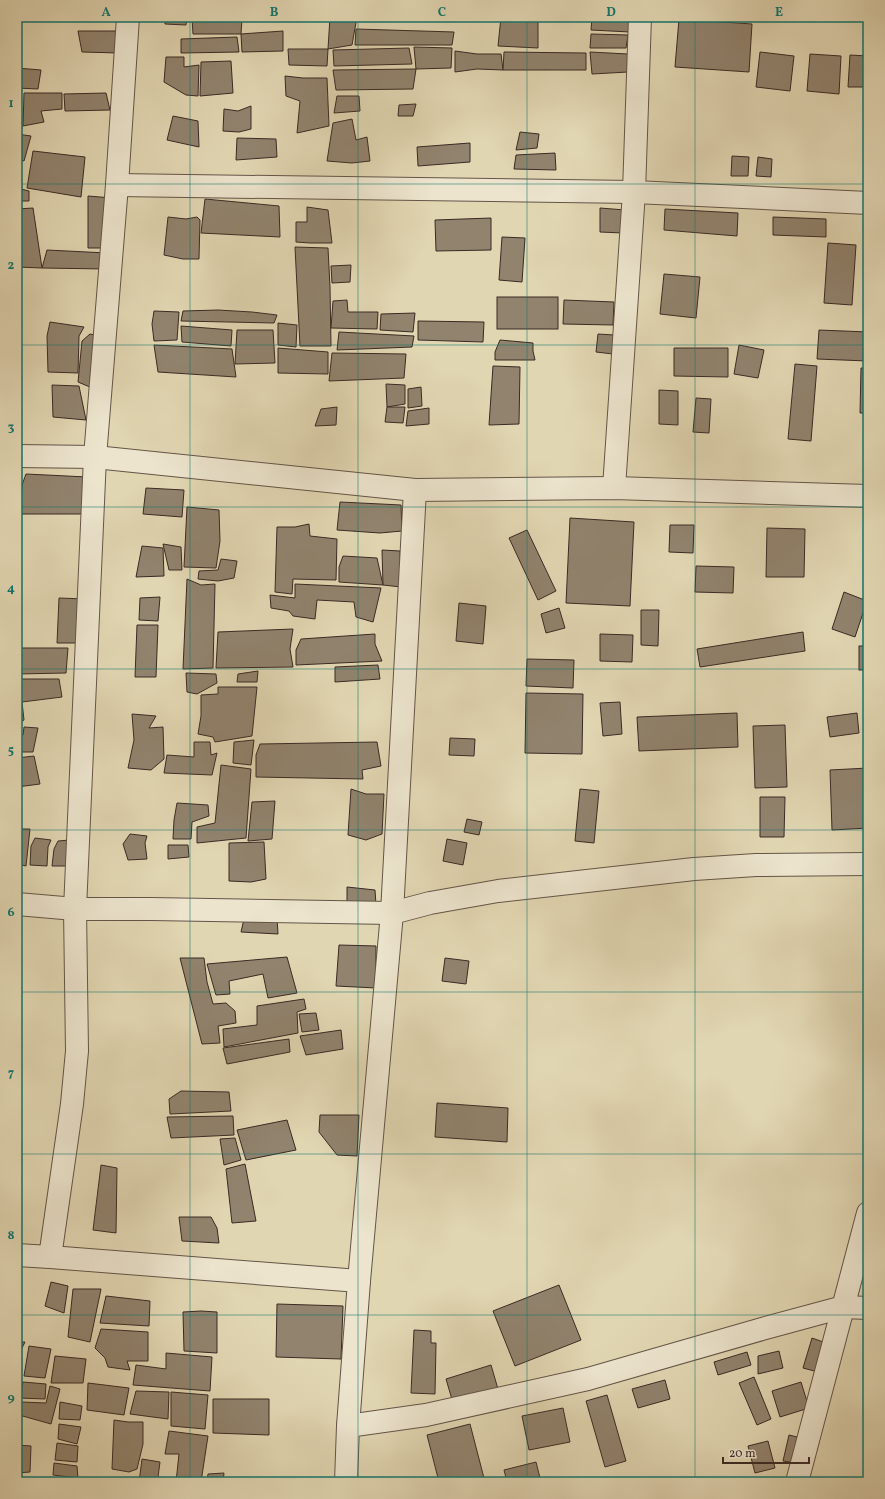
<svg xmlns="http://www.w3.org/2000/svg" width="885" height="1499" font-family="Vollkorn,serif">
	<style>
		.building { fill: #91836e; stroke: #3a2a24 }
		.lines { fill: none; stroke-linecap: round; stroke-linejoin: round }
		.street-casing { stroke: #645548; stroke-width: 24 }
		.street { stroke: #ece4cd; stroke-width: 22 }
		.grid { fill: none; stroke: #0f766e; stroke-width: 1; stroke-opacity: 0.55 }
		.neatline { fill: none; stroke: #0f766e; stroke-width: 1.5 }
		.grid-label { font-size: 13px; text-anchor: middle; font-weight: bold; fill: #0f766e }
	</style>
	<rect width="100%" height="100%" fill="#e1d6b2"/>
	<filter id="stains"><feTurbulence type="fractalNoise" baseFrequency=".005" numOctaves="4"/><feColorMatrix values="0 0 0 0 .2 0 0 0 0 .09 0 0 0 0 .02 0 0 0 .5 -.17"/></filter>
	<radialGradient id="worn" r=".72"><stop offset=".6" stop-color="#630" stop-opacity="0"/><stop offset="1" stop-color="#630" stop-opacity=".3"/></radialGradient>
	<g class="building">
		<polygon points="165,17 187,17 186,25 165,24"/>
		<polygon points="330,17 357,17 352,45 328,49"/>
		<polygon points="501,17 538,17 538,48 498,46"/>
		<polygon points="592,17 606,17 632,22 630,32 591,30"/>
		<polygon points="192,18 242,18 241,34 193,34"/>
		<polygon points="679,19 752,24 749,72 675,67"/>
		<polygon points="356,29 454,32 452,45 355,45"/>
		<polygon points="78,31 118,31 119,53 82,52"/>
		<polygon points="283,31 283,51 242,52 241,34"/>
		<polygon points="591,34 628,35 626,48 590,48"/>
		<polygon points="237,37 239,52 181,53 181,39"/>
		<polygon points="414,47 452,48 451,68 416,69"/>
		<polygon points="409,48 412,64 334,66 333,50"/>
		<polygon points="288,49 328,49 327,66 289,65"/>
		<polygon points="455,51 477,54 501,54 503,70 477,69 455,72"/>
		<polygon points="504,52 586,53 586,70 503,70"/>
		<polygon points="590,52 628,54 628,72 592,74"/>
		<polygon points="760,52 794,56 790,91 756,87"/>
		<polygon points="810,54 841,56 839,94 807,91"/>
		<polygon points="850,55 868,56 868,87 848,87"/>
		<polygon points="166,57 184,57 184,67 199,65 198,96 186,95 164,82"/>
		<polygon points="231,61 233,93 200,96 201,62"/>
		<polygon points="17,68 41,70 38,89 17,88"/>
		<polygon points="416,69 413,89 336,90 333,70"/>
		<polygon points="285,76 303,78 327,78 329,126 297,133 300,101 286,96"/>
		<polygon points="17,93 21,94 22,129 17,129"/>
		<polygon points="24,93 62,93 62,109 41,111 44,122 23,126"/>
		<polygon points="106,93 110,110 65,111 64,94"/>
		<polygon points="337,96 359,96 360,111 334,113"/>
		<polygon points="416,104 413,116 398,116 399,105"/>
		<polygon points="251,106 251,129 239,132 223,131 224,109 238,111"/>
		<polygon points="173,116 198,121 199,147 167,140"/>
		<polygon points="352,119 356,140 367,137 370,161 352,163 327,161 333,123"/>
		<polygon points="520,132 539,134 537,148 516,150"/>
		<polygon points="17,134 31,136 24,161 17,159"/>
		<polygon points="237,138 276,139 277,157 236,160"/>
		<polygon points="470,143 470,162 418,166 417,147"/>
		<polygon points="33,151 85,157 81,197 27,188"/>
		<polygon points="555,153 556,170 514,169 516,155"/>
		<polygon points="732,156 749,157 748,176 731,176"/>
		<polygon points="758,157 772,159 771,177 756,176"/>
		<polygon points="17,188 29,191 29,201 17,201"/>
		<polygon points="88,196 112,198 108,248 88,248"/>
		<polygon points="205,199 279,206 280,237 201,233"/>
		<polygon points="307,207 328,210 332,243 310,243 296,242 296,222 307,222"/>
		<polygon points="33,208 42,268 17,267 17,209"/>
		<polygon points="600,208 625,210 623,233 600,232"/>
		<polygon points="665,209 738,213 737,236 664,230"/>
		<polygon points="168,217 186,219 197,217 200,220 199,259 183,259 164,255"/>
		<polygon points="773,217 826,219 826,237 773,235"/>
		<polygon points="491,218 491,250 436,251 435,220"/>
		<polygon points="502,237 525,238 522,282 499,280"/>
		<polygon points="828,243 856,245 852,305 824,303"/>
		<polygon points="295,247 328,248 330,287 331,346 300,346"/>
		<polygon points="47,250 107,253 105,269 42,268"/>
		<polygon points="351,265 350,282 332,283 331,266"/>
		<polygon points="664,274 700,277 696,318 660,314"/>
		<rect x="497" y="297" width="61" height="32"/>
		<polygon points="347,300 348,312 378,312 377,329 331,328 333,301"/>
		<polygon points="564,300 614,302 613,325 563,324"/>
		<polygon points="218,310 252,312 277,315 274,323 181,321 183,311"/>
		<polygon points="154,311 179,312 177,340 154,341 152,324"/>
		<polygon points="415,313 413,332 380,330 381,314"/>
		<polygon points="418,321 484,322 483,342 418,340"/>
		<polygon points="50,322 84,327 79,336 78,373 48,372 47,336"/>
		<polygon points="278,323 297,325 296,347 278,345"/>
		<polygon points="181,326 232,330 231,346 182,342"/>
		<polygon points="237,330 273,330 275,363 235,364"/>
		<polygon points="819,330 868,332 868,361 817,359"/>
		<polygon points="339,332 414,336 412,347 337,350"/>
		<polygon points="90,334 103,337 97,390 78,382 82,341"/>
		<polygon points="598,334 614,335 613,354 596,352"/>
		<polygon points="500,340 533,343 533,351 535,360 495,360 495,352"/>
		<polygon points="154,345 232,349 236,377 158,372"/>
		<polygon points="739,345 764,350 758,378 734,374"/>
		<polygon points="278,348 328,352 328,374 278,373"/>
		<polygon points="674,348 728,348 728,377 674,376"/>
		<polygon points="332,353 406,354 404,378 329,381"/>
		<polygon points="795,364 817,366 811,441 788,439"/>
		<polygon points="493,366 520,367 519,424 489,425"/>
		<polygon points="861,368 868,368 868,413 860,413"/>
		<polygon points="386,384 405,385 405,404 387,407"/>
		<polygon points="52,385 79,386 86,420 53,417"/>
		<polygon points="421,387 422,406 408,408 408,389"/>
		<polygon points="659,390 678,391 678,425 659,424"/>
		<polygon points="696,398 711,399 709,433 693,432"/>
		<polygon points="337,407 336,425 315,426 321,409"/>
		<polygon points="387,407 405,407 403,423 385,422"/>
		<polygon points="429,408 429,424 406,426 408,411"/>
		<polygon points="26,474 87,477 89,514 19,514 22,485"/>
		<polygon points="146,488 184,490 182,517 143,514"/>
		<polygon points="340,502 401,505 402,531 380,533 337,530"/>
		<polygon points="187,507 219,510 220,541 216,568 184,567"/>
		<polygon points="570,518 634,522 630,606 566,603"/>
		<polygon points="309,524 310,536 337,539 336,580 293,579 292,594 275,592 277,527 295,527"/>
		<polygon points="670,525 694,525 693,553 669,552"/>
		<polygon points="767,528 805,529 804,577 766,577"/>
		<polygon points="527,530 556,591 538,600 509,538"/>
		<polygon points="163,544 181,547 182,570 169,570"/>
		<polygon points="142,546 163,548 164,576 136,577"/>
		<polygon points="382,550 400,551 401,587 383,585"/>
		<polygon points="343,556 377,558 383,585 339,582 339,567"/>
		<polygon points="221,559 237,561 234,578 218,581 198,579 199,571 218,570"/>
		<polygon points="696,566 734,567 733,593 695,592"/>
		<polygon points="187,579 201,585 215,584 213,668 183,669"/>
		<polygon points="295,584 381,588 373,622 356,617 354,602 317,600 315,619 293,616 289,611 271,608 270,595 295,598"/>
		<polygon points="844,592 867,601 855,637 832,629"/>
		<polygon points="160,597 158,621 139,620 140,598"/>
		<polygon points="59,598 85,599 83,643 57,643"/>
		<polygon points="459,603 486,606 483,644 456,641"/>
		<polygon points="559,608 565,628 546,633 541,614"/>
		<polygon points="641,610 659,610 658,646 641,645"/>
		<polygon points="137,625 158,625 156,677 135,677"/>
		<polygon points="293,629 290,649 293,667 216,668 218,632"/>
		<polygon points="803,632 805,651 700,667 697,649"/>
		<polygon points="375,634 375,644 382,661 296,665 296,650 301,639"/>
		<polygon points="600,634 633,635 632,662 600,661"/>
		<rect x="859" y="646" width="9" height="24"/>
		<polygon points="17,648 68,648 66,673 17,674"/>
		<polygon points="527,659 574,660 573,688 526,686"/>
		<polygon points="378,665 380,679 335,682 335,667"/>
		<polygon points="258,671 257,682 237,682 238,674"/>
		<polygon points="186,673 216,674 217,683 197,694 187,692"/>
		<polygon points="17,679 59,679 62,697 22,702 24,720 17,725"/>
		<polygon points="218,687 257,687 252,736 215,742 213,737 198,734 201,716 201,695 218,694"/>
		<polygon points="526,693 583,694 582,754 525,753"/>
		<polygon points="620,702 622,734 603,736 600,703"/>
		<polygon points="737,713 738,747 639,751 637,717"/>
		<polygon points="857,713 859,733 830,737 827,717"/>
		<polygon points="132,714 156,716 149,728 163,727 164,759 151,770 128,768 134,740"/>
		<polygon points="785,725 787,787 755,788 753,726"/>
		<polygon points="24,727 38,728 33,752 17,752 17,735 23,735"/>
		<polygon points="450,738 475,739 474,756 449,755"/>
		<polygon points="254,740 251,765 233,763 234,742"/>
		<polygon points="194,742 210,742 211,755 217,753 212,775 164,773 167,755 194,757"/>
		<polygon points="377,742 381,766 362,770 363,779 256,777 256,755 260,744"/>
		<polygon points="34,756 40,784 17,787 17,758"/>
		<polygon points="221,765 251,769 246,838 197,843 197,827 215,823"/>
		<polygon points="868,768 868,828 832,830 830,770"/>
		<polygon points="351,789 366,794 384,794 382,834 366,840 348,835"/>
		<polygon points="580,789 599,791 594,843 575,841"/>
		<polygon points="760,797 785,797 784,837 760,837"/>
		<polygon points="275,801 272,839 248,841 252,802"/>
		<polygon points="177,803 208,805 209,816 192,822 191,839 173,839 174,820"/>
		<polygon points="467,819 482,822 479,835 464,832"/>
		<polygon points="17,829 30,829 26,866 17,864"/>
		<polygon points="130,834 147,836 145,843 147,859 128,860 123,844"/>
		<polygon points="35,838 51,840 48,847 47,866 30,865 31,846"/>
		<polygon points="447,839 467,843 463,865 443,861"/>
		<polygon points="70,840 67,866 52,866 54,849 58,841"/>
		<polygon points="264,842 266,879 251,882 229,881 229,843"/>
		<polygon points="168,845 188,845 189,857 168,859"/>
		<polygon points="347,887 375,890 376,905 347,904"/>
		<polygon points="277,918 278,934 241,932 244,919"/>
		<polygon points="339,945 376,946 376,988 336,986"/>
		<polygon points="287,957 297,993 268,998 263,974 229,981 230,994 216,995 207,964"/>
		<polygon points="180,958 204,958 207,982 213,1004 226,1003 235,1011 236,1023 218,1026 220,1043 202,1044"/>
		<polygon points="445,958 469,961 466,984 442,981"/>
		<polygon points="304,999 306,1009 297,1012 298,1033 224,1047 223,1029 257,1025 257,1006"/>
		<polygon points="316,1013 319,1030 302,1032 299,1014"/>
		<polygon points="341,1030 343,1049 306,1055 300,1036"/>
		<polygon points="289,1039 290,1052 227,1064 223,1048"/>
		<polygon points="181,1091 229,1092 231,1111 170,1114 169,1099"/>
		<polygon points="437,1103 508,1108 507,1142 435,1137"/>
		<polygon points="320,1115 359,1115 357,1156 337,1155 319,1132"/>
		<polygon points="233,1116 234,1135 171,1138 167,1117"/>
		<polygon points="287,1120 296,1150 246,1160 237,1130"/>
		<polygon points="235,1138 241,1160 224,1165 220,1139"/>
		<polygon points="245,1164 256,1221 232,1223 226,1169"/>
		<polygon points="101,1165 117,1168 116,1233 93,1230"/>
		<polygon points="179,1217 211,1217 217,1228 219,1243 182,1241"/>
		<polygon points="17,1281 20,1281 18,1302 17,1302"/>
		<polygon points="51,1282 68,1286 64,1313 45,1306"/>
		<polygon points="559,1285 581,1340 515,1366 493,1311"/>
		<polygon points="73,1289 101,1289 90,1342 68,1337"/>
		<polygon points="106,1296 150,1301 149,1326 100,1323"/>
		<polygon points="277,1304 343,1306 341,1359 276,1357"/>
		<polygon points="201,1311 217,1312 217,1353 184,1351 183,1312"/>
		<polygon points="101,1329 148,1332 148,1361 127,1361 130,1370 108,1367 105,1358 95,1348"/>
		<polygon points="414,1330 431,1331 431,1343 436,1343 435,1394 411,1393"/>
		<polygon points="812,1338 826,1343 818,1372 803,1368"/>
		<polygon points="17,1342 25,1342 19,1354 17,1354"/>
		<polygon points="29,1346 51,1349 45,1378 24,1376"/>
		<polygon points="779,1351 783,1368 758,1374 758,1356"/>
		<polygon points="747,1352 751,1365 718,1375 714,1362"/>
		<polygon points="166,1353 212,1357 210,1391 133,1385 136,1365 166,1369"/>
		<polygon points="55,1356 86,1359 83,1383 51,1383"/>
		<polygon points="17,1358 22,1359 19,1379 17,1378"/>
		<polygon points="491,1365 498,1389 453,1403 446,1379"/>
		<polygon points="754,1377 771,1419 757,1425 739,1383"/>
		<polygon points="665,1380 670,1399 638,1408 632,1389"/>
		<polygon points="23,1382 46,1384 45,1399 19,1398"/>
		<polygon points="801,1382 809,1408 780,1417 772,1391"/>
		<polygon points="88,1383 129,1388 124,1415 87,1410"/>
		<polygon points="50,1386 60,1389 51,1424 19,1415 21,1402 46,1403"/>
		<polygon points="136,1391 169,1392 168,1419 130,1414"/>
		<polygon points="171,1392 208,1395 205,1429 171,1426"/>
		<polygon points="607,1395 626,1461 605,1467 586,1401"/>
		<polygon points="213,1399 269,1399 269,1435 213,1433"/>
		<polygon points="60,1402 82,1406 80,1420 59,1419"/>
		<polygon points="563,1408 570,1442 529,1450 522,1416"/>
		<polygon points="114,1420 128,1422 143,1422 143,1444 137,1469 129,1472 112,1469"/>
		<polygon points="59,1424 81,1427 77,1444 58,1439"/>
		<polygon points="470,1424 485,1482 439,1482 427,1435"/>
		<polygon points="169,1431 208,1436 201,1482 176,1482 179,1454 165,1454"/>
		<polygon points="789,1435 801,1438 795,1463 783,1461"/>
		<polygon points="768,1441 775,1468 755,1473 748,1446"/>
		<polygon points="57,1443 78,1446 77,1462 55,1460"/>
		<polygon points="17,1445 31,1446 30,1472 17,1473"/>
		<polygon points="142,1459 160,1462 158,1477 166,1480 166,1482 139,1482"/>
		<polygon points="536,1462 541,1482 507,1482 504,1470"/>
		<polygon points="54,1463 77,1466 78,1478 53,1475"/>
		<polygon points="224,1473 223,1482 207,1482 208,1474"/>
		<polygon points="33,1478 33,1482 17,1482 17,1479"/>
	</g>
	<g class="lines">
		<g class="street-casing">
			<g id="street">
				<polyline points="117,185 634,192 868,203"/>
				<polyline points="17,456 95,457 415,490 614,488 868,496"/>
				<polyline points="614,488 634,192 640,17"/>
				<polyline points="17,904 75,909 151,909 392,913 430,903 498,891 694,869 756,865 868,864"/>
				<polyline points="17,1255 50,1257 72,1104 77,1051 75,909 95,457 117,185 128,17"/>
				<polyline points="50,1257 359,1281"/>
				<polyline points="348,1426 359,1281 392,913 415,490"/>
				<polyline points="346,1482 348,1426 426,1415 588,1379 762,1329 843,1307 868,1308"/>
				<polyline points="797,1482 868,1213"/>
			</g>
		</g>
		<use href="#street" class="street"/>
	</g>
	<path class="grid" d="M 190,17 L 190,1482M 358,17 L 358,1482M 527,17 L 527,1482M 695,17 L 695,1482M 17,184 L 868,184M 17,345 L 868,345M 17,507 L 868,507M 17,669 L 868,669M 17,830 L 868,830M 17,992 L 868,992M 17,1154 L 868,1154M 17,1315 L 868,1315"/>
	<rect width="885" height="1499" fill="none" stroke="#e1d6b2" stroke-width="44"/>
	<path d="M723 1457v6h86v-6" fill="none" stroke="#3a2a24" stroke-width="2"/>
	<text x="729" y="1457" font-size="12" fill="#3a2a24" stroke="#ece4cd" stroke-width="3" paint-order="stroke">20 m</text>
	<rect x="22" y="22" width="841" height="1455" class="neatline"/>
	<g class="grid-label">
		<text x="106" y="16">A</text>
		<text x="274" y="16">B</text>
		<text x="442" y="16">C</text>
		<text x="611" y="16">D</text>
		<text x="779" y="16">E</text>
		<text x="11" y="107">1</text>
		<text x="11" y="269">2</text>
		<text x="11" y="431">3</text>
		<text x="11" y="592">4</text>
		<text x="11" y="754">5</text>
		<text x="11" y="916">6</text>
		<text x="11" y="1077">7</text>
		<text x="11" y="1239">8</text>
		<text x="11" y="1401">9</text>
	</g>
	<rect width="100%" height="100%" filter="url(#stains)"/>
	<rect width="100%" height="100%" fill="url(#worn)"/>
</svg>
